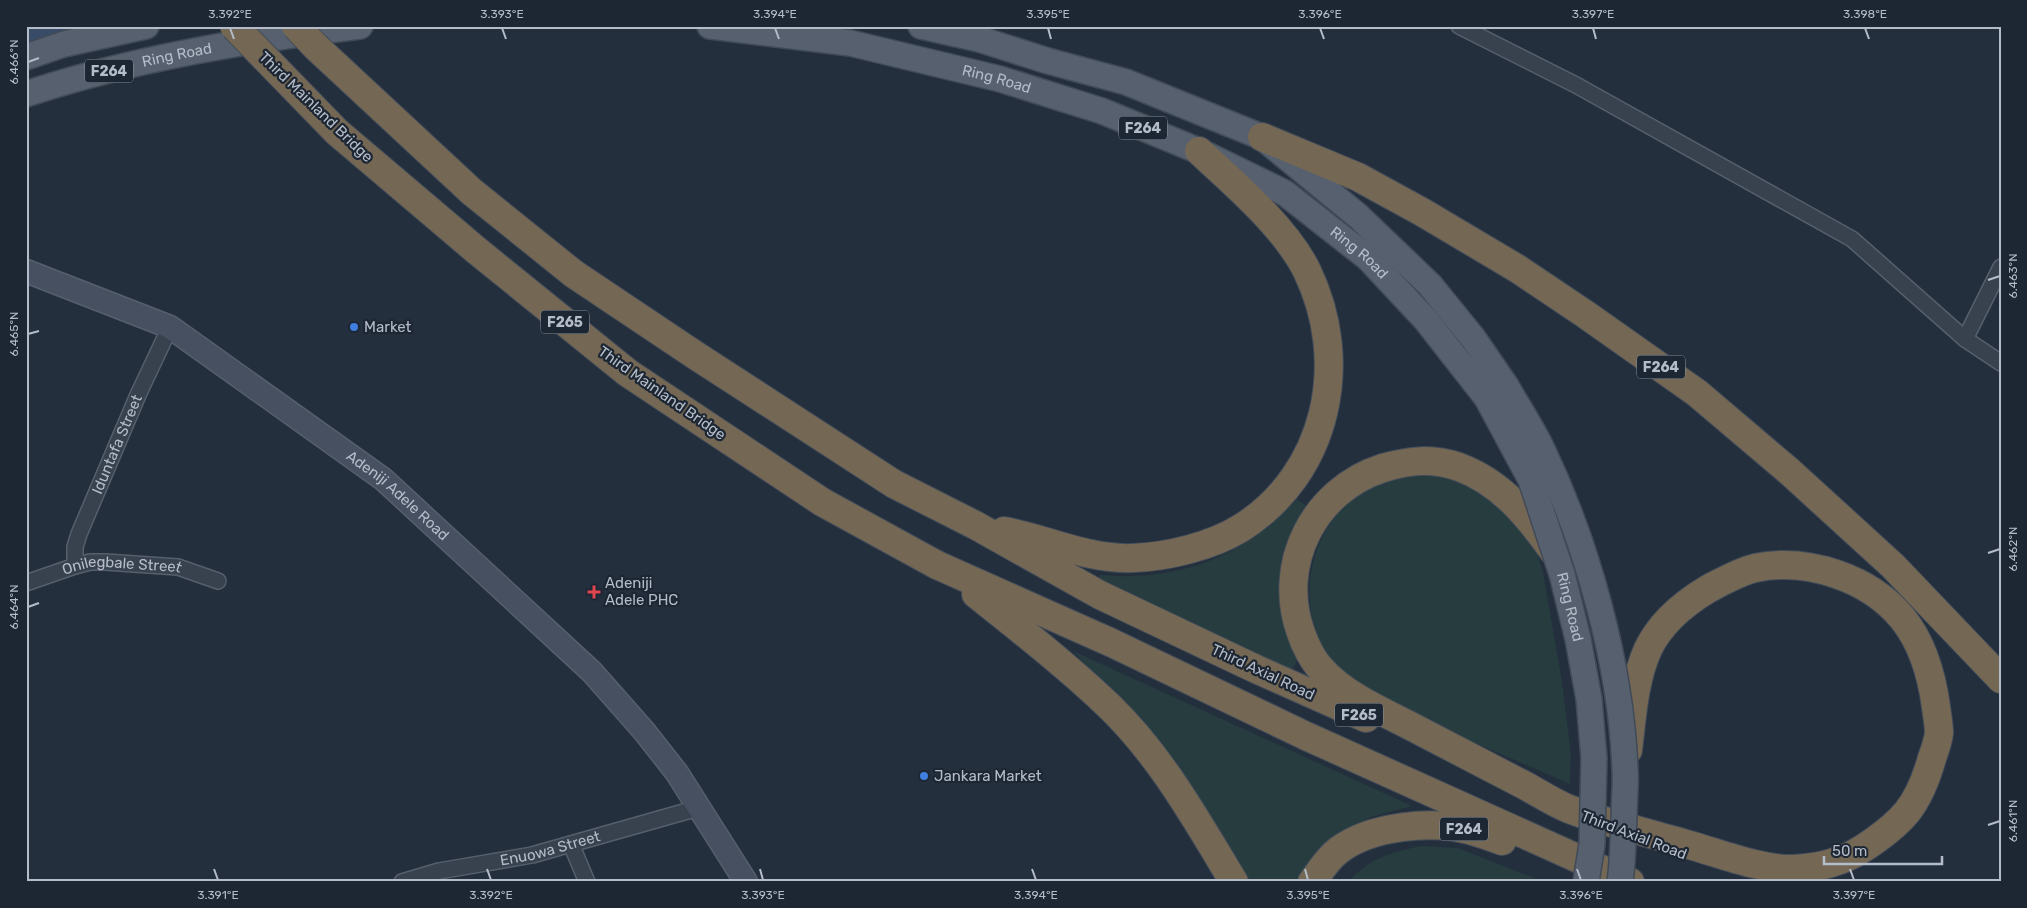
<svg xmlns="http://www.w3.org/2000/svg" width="2027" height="908" font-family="Rubik,sans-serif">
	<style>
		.green { fill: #263c3f }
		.water { fill: #394c67 }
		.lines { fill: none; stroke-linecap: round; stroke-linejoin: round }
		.street-casing { stroke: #565f6c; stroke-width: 18 }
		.secondary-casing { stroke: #565f6c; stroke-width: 25 }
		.primary-casing { stroke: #414a57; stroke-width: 28 }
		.highway-casing { stroke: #434c59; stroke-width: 30 }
		.street { stroke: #38414e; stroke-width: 15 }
		.secondary { stroke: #465061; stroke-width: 22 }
		.primary { stroke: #56606e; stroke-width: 25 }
		.highway { stroke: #746855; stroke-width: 28 }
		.primary-bridge-casing { stroke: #414a57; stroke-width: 28; stroke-linecap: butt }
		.highway-bridge-casing { stroke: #434c59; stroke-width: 30; stroke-linecap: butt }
		.primary-bridge { stroke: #56606e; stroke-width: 25 }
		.highway-bridge { stroke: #746855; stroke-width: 28 }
		.ticks { fill: none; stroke: #b4bcc9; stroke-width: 2 }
		.shop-dot { fill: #3f7fe0; stroke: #1d2633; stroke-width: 2 }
		.health-dot { fill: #e0444e; stroke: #1d2633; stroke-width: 2 }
		.labels { text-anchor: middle; stroke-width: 4.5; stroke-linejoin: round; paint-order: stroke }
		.shield { fill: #1d2633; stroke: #878f9c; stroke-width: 1 }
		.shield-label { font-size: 14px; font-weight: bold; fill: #b4bcc9 }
		.street-label { font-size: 15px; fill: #b4bcc9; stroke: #1d2633 }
		.poi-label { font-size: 15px; fill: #b4bcc9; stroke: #1d2633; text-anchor: start }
		.neatline { fill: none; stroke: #b4bcc9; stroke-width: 2 }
		.ticks-label { font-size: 12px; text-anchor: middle; fill: #b4bcc9 }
	</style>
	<rect width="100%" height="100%" fill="#242f3e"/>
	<g class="green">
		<path d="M 1442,474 L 1474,483 L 1533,540 L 1543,572 L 1562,682 L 1571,754 L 1570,784 C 1533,768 1496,752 1459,736 C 1423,721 1382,707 1351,682 C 1307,645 1298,583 1324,534 C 1339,504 1374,480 1407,475 C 1418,474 1430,475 1442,474 Z"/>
		<path d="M 1297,499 L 1308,507 C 1301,520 1294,532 1288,545 C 1270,584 1281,623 1297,660 L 1292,672 L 1097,582 L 1100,575 C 1177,582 1245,557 1297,499 Z"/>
		<polygon points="1073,651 1412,806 1371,817 1338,835 1298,882 1246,882 1132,714"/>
		<path d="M 1421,846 L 1458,848 L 1544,882 L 1348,882 C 1371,857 1390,853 1421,846 Z"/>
	</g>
	<polygon class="water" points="26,26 96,26 26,50"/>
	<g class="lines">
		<g class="street-casing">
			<g id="street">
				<polyline points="1459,26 1576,85 1852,239 1965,339 2001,363"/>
				<polyline points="1965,339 2001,267"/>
				<path id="s1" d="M 75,566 L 75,547 L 79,534 L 138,395 L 170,327"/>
				<path id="s2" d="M 26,583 L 75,566 L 90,562 L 105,562 L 178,567 L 218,581"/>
				<polyline points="571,844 587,882"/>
				<path id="s3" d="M 402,882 L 439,871 L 532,855 L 698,808"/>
			</g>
		</g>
		<g class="secondary-casing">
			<g id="secondary">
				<path id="s4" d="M 26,271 L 170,327 L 383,479 L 592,672 L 644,731 L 677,773 L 746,882"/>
			</g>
		</g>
		<g class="primary-casing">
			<g id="primary">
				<path id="s5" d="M 710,26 L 850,43 L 1000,79 L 1102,111 L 1199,151 L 1285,193 L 1368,258 L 1426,320 L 1487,398"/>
				<polyline points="921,26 979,39 1048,61 1126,82 1262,137 1358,216 1430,285 1473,338 1506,386"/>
				<polyline points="26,57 64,44 146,26"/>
				<path id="s6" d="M 26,94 C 135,58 247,40 360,26"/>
			</g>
		</g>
		<g class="highway-casing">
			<g id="highway">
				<polyline points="1262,137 1358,177 1422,212 1518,269 1585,314 1697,393 1790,472 1893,566 2001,679"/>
				<polyline points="975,525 1100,595 1256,669 1366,718"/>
				<path d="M 1004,531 C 1047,539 1089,560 1133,558 C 1167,557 1212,546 1241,528 C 1328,473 1351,362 1307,271 C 1286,228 1235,184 1199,151"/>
				<path d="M 1554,552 C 1528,516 1502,483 1459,467 C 1433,458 1410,460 1383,468 C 1314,490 1276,564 1301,633 C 1305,645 1313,661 1322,670 C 1347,698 1391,715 1424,733 C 1457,750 1491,768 1524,785 C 1539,793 1554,803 1569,809 C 1608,824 1654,834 1693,846 C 1724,855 1763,870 1794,869 C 1807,868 1825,866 1837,861 C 1858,855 1893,829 1907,812 C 1919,797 1927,776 1932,758 C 1935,750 1938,741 1939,733 C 1939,725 1937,715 1936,707 C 1932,677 1923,644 1903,619 C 1870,578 1807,557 1755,568 C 1739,572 1723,581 1708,589 C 1683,604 1661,622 1648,649 C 1634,680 1632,717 1628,750"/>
				<polyline points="937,565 1112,643 1306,736 1630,882"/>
				<path d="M 976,594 C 1021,630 1067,666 1109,706 C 1161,756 1197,821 1234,882"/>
				<path d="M 1312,882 C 1320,871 1328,858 1339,850 C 1371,826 1431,820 1469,830 C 1480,833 1491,837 1502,841"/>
			</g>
		</g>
		<use href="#street" class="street"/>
		<use href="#secondary" class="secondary"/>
		<use href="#primary" class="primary"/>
		<use href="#highway" class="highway"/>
		<g class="primary-bridge-casing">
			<g id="primary-bridge">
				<path d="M 1506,386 C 1518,407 1531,427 1542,449 C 1587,543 1621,664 1625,769 C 1626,785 1624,802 1624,818 C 1623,839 1623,860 1620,882"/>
				<path id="s7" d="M 1487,398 L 1531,480 L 1562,574 L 1578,639 L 1589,699 L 1594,758 L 1592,844 L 1586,882"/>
			</g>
		</g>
		<g class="highway-bridge-casing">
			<g id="highway-bridge">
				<polyline points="234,26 337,132 476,250 628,373 822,502 937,565"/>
				<polyline points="296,26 316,47 472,192 574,274 695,355 894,484 975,525"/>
			</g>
		</g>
		<use href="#primary-bridge" class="primary-bridge"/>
		<use href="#highway-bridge" class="highway-bridge"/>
	</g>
	<path class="ticks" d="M 230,28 L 234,39M 502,28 L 506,39M 775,28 L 779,39M 1048,28 L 1051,39M 1320,28 L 1324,39M 1593,28 L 1596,39M 1865,28 L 1869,39M 28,62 L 39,58M 1988,280 L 2000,276M 28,334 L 39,331M 1988,553 L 2000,549M 28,607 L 39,603M 1988,825 L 2000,821M 214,869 L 218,880M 487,869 L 491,880M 760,869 L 763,880M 1032,869 L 1036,880M 1305,869 L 1308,880M 1577,869 L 1581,880M 1850,869 L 1854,880"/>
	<g class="shop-dot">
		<circle cx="354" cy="327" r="5"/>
		<circle cx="924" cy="776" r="5"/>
	</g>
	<path class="health-dot" d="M591.5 584.5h5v5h5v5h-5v5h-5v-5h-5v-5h5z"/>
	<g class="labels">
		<g class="shield">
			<rect x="85" y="59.5" width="48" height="23" rx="4"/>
			<rect x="1119" y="116.5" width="48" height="23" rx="4"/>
			<rect x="541" y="310.5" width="48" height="23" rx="4"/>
			<rect x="1637" y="355.5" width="48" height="23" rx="4"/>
			<rect x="1335" y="703.5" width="48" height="23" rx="4"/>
			<rect x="1440" y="817.5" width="48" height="23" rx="4"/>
		</g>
		<g class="shield-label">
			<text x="109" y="76">F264</text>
			<text x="1143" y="133">F264</text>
			<text x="565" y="327">F265</text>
			<text x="1661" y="372">F264</text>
			<text x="1359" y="720">F265</text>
			<text x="1464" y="834">F264</text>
		</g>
		<g class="street-label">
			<text dy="5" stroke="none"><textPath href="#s6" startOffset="156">Ring Road</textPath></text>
			<text dy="5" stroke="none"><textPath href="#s5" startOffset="292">Ring Road</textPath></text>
			<text transform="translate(316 107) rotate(44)" y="5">Third Mainland Bridge</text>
			<text dy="5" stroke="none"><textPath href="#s5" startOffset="698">Ring Road</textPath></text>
			<text transform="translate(662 393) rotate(35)" y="5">Third Mainland Bridge</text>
			<text dy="5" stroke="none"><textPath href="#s1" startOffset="130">Iduntafa Street</textPath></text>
			<text dy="5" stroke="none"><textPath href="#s4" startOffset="438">Adeniji Adele Road</textPath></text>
			<text dy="5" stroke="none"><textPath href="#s2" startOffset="99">Onilegbale Street</textPath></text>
			<text dy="5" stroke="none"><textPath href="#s7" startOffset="226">Ring Road</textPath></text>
			<text transform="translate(1263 672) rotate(25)" y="5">Third Axial Road</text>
			<text transform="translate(1634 835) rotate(21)" y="5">Third Axial Road</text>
			<text dy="5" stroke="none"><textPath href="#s3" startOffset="152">Enuowa Street</textPath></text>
		</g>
		<g class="poi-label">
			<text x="364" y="332">Market</text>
			<text x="605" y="588">Adeniji<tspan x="605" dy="17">Adele PHC</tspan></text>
			<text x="934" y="781">Jankara Market</text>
		</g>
	</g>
	<rect width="2027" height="908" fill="none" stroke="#1d2633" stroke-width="55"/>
	<path d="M1824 856v8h118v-8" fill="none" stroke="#b4bcc9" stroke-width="2.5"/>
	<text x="1832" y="856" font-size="15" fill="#b4bcc9" stroke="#1d2633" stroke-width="4" paint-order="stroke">50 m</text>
	<rect x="28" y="28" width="1972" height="852" class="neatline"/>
	<g class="ticks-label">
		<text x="230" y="18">3.392°E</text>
		<text x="502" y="18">3.393°E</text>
		<text x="775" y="18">3.394°E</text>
		<text x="1048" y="18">3.395°E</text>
		<text x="1320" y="18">3.396°E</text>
		<text x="1593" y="18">3.397°E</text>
		<text x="1865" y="18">3.398°E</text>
		<text transform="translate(14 62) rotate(-90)" y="4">6.466°N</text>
		<text transform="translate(2013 276) rotate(-90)" y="4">6.463°N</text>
		<text transform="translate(14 334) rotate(-90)" y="4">6.465°N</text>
		<text transform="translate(2013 549) rotate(-90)" y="4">6.462°N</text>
		<text transform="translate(14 607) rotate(-90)" y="4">6.464°N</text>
		<text transform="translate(2013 821) rotate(-90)" y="4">6.461°N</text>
		<text x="218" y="899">3.391°E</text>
		<text x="491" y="899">3.392°E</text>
		<text x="763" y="899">3.393°E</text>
		<text x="1036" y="899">3.394°E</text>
		<text x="1308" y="899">3.395°E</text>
		<text x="1581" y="899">3.396°E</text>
		<text x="1854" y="899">3.397°E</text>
	</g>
</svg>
